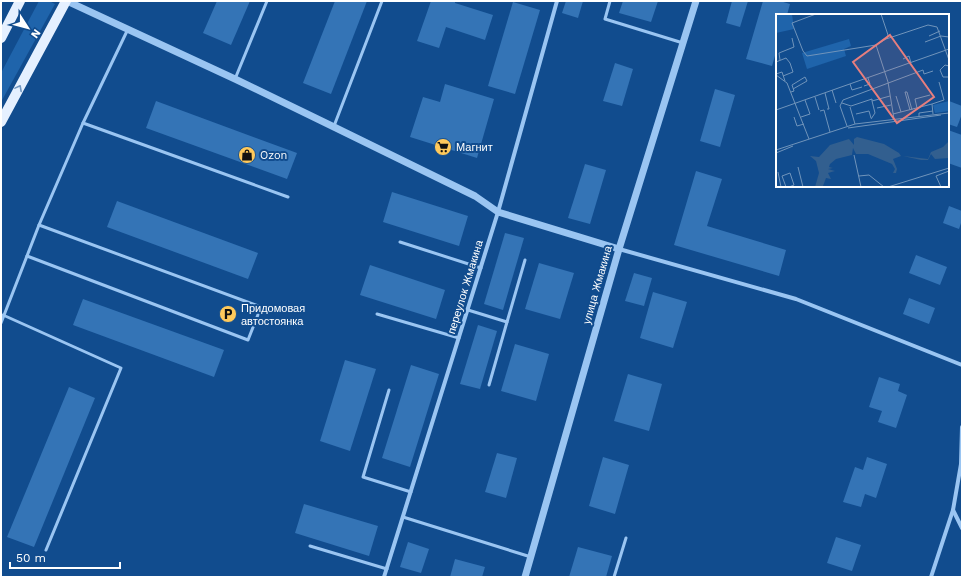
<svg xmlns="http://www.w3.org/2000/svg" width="963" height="578" font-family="'Work Sans',sans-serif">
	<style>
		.green { fill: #1f64ab }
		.building { fill: #3474b6 }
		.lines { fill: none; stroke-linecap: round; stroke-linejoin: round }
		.service { stroke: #9ac5f2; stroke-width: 3 }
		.minor { stroke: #9ac5f2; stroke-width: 4 }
		.tertiary { stroke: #9ac5f2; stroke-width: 7 }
		.primary { stroke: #e5f0ff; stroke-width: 10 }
		.oneway { stroke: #7096c1 }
		.labels { text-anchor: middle; stroke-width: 4; stroke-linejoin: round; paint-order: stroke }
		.poi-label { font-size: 11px; fill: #fff; stroke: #114c8e; text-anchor: start }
		.street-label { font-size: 11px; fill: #fff; stroke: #114c8e }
		.inset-road { fill: none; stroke: #7094bb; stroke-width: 1 }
		.view { fill: #e67e7e; fill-opacity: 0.15; stroke: #e67e7e; stroke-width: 2 }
		.inset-edge { fill: none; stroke: #fff; stroke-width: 2 }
	</style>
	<rect width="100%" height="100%" fill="#114c8e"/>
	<polygon class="green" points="39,1 49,1 55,4 1,102 1,73"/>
	<g class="building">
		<polygon points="217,1 250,1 231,45 203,33"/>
		<polygon points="335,1 367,1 331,94 303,83"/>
		<polygon points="431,1 455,1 455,3 493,15 485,40 446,27 439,48 417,41"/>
		<polygon points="566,1 583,1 578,18 562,13"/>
		<polygon points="623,1 658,1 651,22 619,13"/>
		<polygon points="732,1 748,1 740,27 726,23"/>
		<polygon points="763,1 780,1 790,4 787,15 777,15 777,49 772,66 746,59"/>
		<polygon points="513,2 540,10 515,94 488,86"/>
		<polygon points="615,63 633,69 622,106 603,101"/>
		<polygon points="445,84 494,99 477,158 410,137 423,97 440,102"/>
		<polygon points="715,89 735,95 720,147 700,141"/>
		<polygon points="156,101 297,153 287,179 146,128"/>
		<polygon points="949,101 962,106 962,114 957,127 948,124 948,104"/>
		<polygon points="948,130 962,135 962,168 948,163"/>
		<polygon points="585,164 606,170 590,224 568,218"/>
		<polygon points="696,171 722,179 707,226 786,250 779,276 674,245"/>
		<polygon points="392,192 468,216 459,246 383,222"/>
		<polygon points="117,201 258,253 248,279 107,227"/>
		<polygon points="949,206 962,211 962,220 959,229 943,223"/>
		<polygon points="505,233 524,238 503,310 484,304"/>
		<polygon points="916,255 947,267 940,285 909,273"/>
		<polygon points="539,263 574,273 560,319 525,309"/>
		<polygon points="370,265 445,290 436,319 360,295"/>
		<polygon points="634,273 652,278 644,306 625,301"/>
		<polygon points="653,292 687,302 673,348 640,338"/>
		<polygon points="909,298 935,308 929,324 903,314"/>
		<polygon points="83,299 224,350 214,377 73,325"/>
		<polygon points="478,325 497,331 480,389 460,384"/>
		<polygon points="515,344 549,354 536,401 501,391"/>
		<polygon points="345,360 376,369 350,451 320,441"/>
		<polygon points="411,365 439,374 410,467 382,458"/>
		<polygon points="628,374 662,384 649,431 614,421"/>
		<polygon points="879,377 900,384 898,391 907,395 896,428 878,422 882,411 869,407"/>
		<polygon points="69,387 95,398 34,547 7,537"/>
		<polygon points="497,453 517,458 506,498 485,492"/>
		<polygon points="603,457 629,465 615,514 589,506"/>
		<polygon points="867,457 887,464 876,498 865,494 861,507 843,502 855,467 863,470"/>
		<polygon points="304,504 378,526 369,556 295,533"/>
		<polygon points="836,537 861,545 852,571 827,563"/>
		<polygon points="408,542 429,549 421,573 400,567"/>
		<polygon points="578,547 612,556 606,577 569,577"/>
		<polygon points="455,559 485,567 482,577 450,577"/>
	</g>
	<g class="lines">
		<g class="service">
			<polyline points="610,1 605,19 683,43"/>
			<polyline points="235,79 267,1"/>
			<polyline points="83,123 288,197"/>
			<polyline points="334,126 382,1"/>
			<polyline points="400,242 481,268"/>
			<polyline points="27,256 248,340 261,307 39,225"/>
			<polyline points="468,310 507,322 525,260"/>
			<polyline points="377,314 459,338"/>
			<polyline points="3,315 121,368 46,550"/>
			<polyline points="1,323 39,225 83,123 128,29"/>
			<polyline points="489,385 507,322"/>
			<polyline points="389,390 363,477 411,492"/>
			<polyline points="403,517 531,557"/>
			<polyline points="310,546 387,569"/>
			<polyline points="614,577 626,538"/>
		</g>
		<g class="minor">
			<polyline points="619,249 796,299 962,365"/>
			<polyline points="953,510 962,528"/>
			<polyline points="384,577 498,212 557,1"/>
			<polyline points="931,577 953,510 961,464 962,427"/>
		</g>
		<g class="tertiary">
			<polyline points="67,1 235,79 334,127 475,196 498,212 619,249"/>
			<polyline points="525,577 619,249 696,1"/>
		</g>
		<g class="primary">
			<polyline points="1,38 20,1"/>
			<polyline points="1,122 66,1"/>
		</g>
	</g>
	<defs><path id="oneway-chevron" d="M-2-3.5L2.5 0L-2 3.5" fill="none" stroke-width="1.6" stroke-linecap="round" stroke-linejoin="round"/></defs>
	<use class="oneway" href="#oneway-chevron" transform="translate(19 88) rotate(-62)"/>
	<defs>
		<g id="supermarket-disc" transform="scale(0.9)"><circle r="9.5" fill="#ffc95b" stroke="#114c8e"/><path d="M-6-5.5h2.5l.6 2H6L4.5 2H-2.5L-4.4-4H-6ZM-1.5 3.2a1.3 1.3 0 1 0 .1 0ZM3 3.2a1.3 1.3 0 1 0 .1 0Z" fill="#111"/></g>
		<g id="shop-disc" transform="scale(0.9)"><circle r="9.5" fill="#ffc95b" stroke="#114c8e"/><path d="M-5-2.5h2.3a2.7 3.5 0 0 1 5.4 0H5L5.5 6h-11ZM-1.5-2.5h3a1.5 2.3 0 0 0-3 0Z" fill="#111"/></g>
		<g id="parking-disc" transform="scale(0.9)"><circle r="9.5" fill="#ffc95b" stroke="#114c8e"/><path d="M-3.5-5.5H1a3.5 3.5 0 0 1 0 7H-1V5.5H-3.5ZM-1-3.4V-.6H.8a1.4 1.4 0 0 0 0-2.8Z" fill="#111"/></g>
	</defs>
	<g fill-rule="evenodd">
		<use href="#supermarket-disc" x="443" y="147"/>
		<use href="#shop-disc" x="247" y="155"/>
		<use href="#parking-disc" x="228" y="314"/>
	</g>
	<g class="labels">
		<g class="poi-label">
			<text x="456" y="151">Магнит</text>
			<text x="260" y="159">Ozon</text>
			<text x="241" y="312">Придомовая<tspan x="241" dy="13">автостоянка</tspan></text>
		</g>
		<g class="street-label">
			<text transform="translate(597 285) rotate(-74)" y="4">улица Жмакина</text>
			<text transform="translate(465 287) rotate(-73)" y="4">переулок Жмакина</text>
		</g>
	</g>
	<g transform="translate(776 14)">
		<rect width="173" height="173" fill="#114c8e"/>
		<path d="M 0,0 L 16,0 L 18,15 L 0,19 ZM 73,25 L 75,32 L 68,35 L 70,42 L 31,55 L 26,39 ZM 173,87 L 173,97 L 159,99 L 157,91 Z" fill="#1f64ab"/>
		<path d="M 81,123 L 108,130 L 123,139 L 125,142 L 117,145 L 121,155 L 120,159 L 117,159 L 119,155 L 116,150 L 92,140 L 80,140 L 77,134 L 76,141 L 60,145 L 54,150 L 53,153 L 57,154 L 52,155 L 59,157 L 52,159 L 55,165 L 50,164 L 47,172 L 39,173 L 43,159 L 40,147 L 34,142 L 43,143 L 54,131 L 73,125 L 78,131 L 78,125 ZM 173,127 L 173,144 L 159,145 L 155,140 L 152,146 L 145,146 L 127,142 L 152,145 L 155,138 L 167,133 Z" fill="#325f8f"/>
		<path class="inset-road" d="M 40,0 L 16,9 L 27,37 L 31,42 L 100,31 L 110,25 L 152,11M 105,0 L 112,21 L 110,25M 152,11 L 161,13 L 173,46M 153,22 L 164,17M 149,28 L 165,22 L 173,23M 100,31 L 112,68 L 118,105M 127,45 L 133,42 L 135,49M 4,46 L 3,39 L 18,33 L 16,24M 0,48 L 10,44 L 14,49 L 17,58 L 7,62M 173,52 L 169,51 L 164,56 L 167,63 L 173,63M 0,60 L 6,58 L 9,67M 0,61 L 11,69 L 33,125M 74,70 L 76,76 L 86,73M 88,72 L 94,70 L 92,64M 56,76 L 60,89M 15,78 L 18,77 L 16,71 L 29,63 L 31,67 L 17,75M 131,78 L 129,78 L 134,96M 131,78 L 136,96M 49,79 L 53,95 L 51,95M 120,82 L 125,98M 39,83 L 43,96M 66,89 L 75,92 L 96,85 L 96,87M 156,90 L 168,86 L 163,68M 74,93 L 79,110M 101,94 L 115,91M 141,94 L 139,85 L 154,81M 0,96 L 173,35M 44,97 L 48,96 L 54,118M 80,100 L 93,97 L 95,104M 117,100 L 156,90 L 157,100M 143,102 L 143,99 L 157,97M 18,103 L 21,112 L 28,110M 25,103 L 34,100 L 29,86M 95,105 L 99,99 L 96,87 L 114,82M 71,112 L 64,92 L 67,86 L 147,56 L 148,60 L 157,57M 72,114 L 165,101M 0,136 L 79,110 L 173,99M 0,139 L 17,132M 78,141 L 85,173M 22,153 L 27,173M 2,158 L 5,173M 83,162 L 93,161 L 108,173M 10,173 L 6,162 L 14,159 L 18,171 L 13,173M 112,173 L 173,154M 165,173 L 160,162 L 173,157"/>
		<path class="view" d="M 114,21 L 158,83 L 121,109 L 77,48 Z"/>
		<rect width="173" height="173" class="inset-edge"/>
	</g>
	<rect width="963" height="578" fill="none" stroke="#ffffff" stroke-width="4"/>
	<g transform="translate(28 28) rotate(126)" stroke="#114c8e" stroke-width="3" paint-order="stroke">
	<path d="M0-3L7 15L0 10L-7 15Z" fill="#ffffff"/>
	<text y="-6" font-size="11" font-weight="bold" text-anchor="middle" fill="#ffffff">N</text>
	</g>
	<path d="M10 562v6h110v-6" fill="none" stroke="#ffffff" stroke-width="2"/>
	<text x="16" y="562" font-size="12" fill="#ffffff" stroke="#114c8e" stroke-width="3" paint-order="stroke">50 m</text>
</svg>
